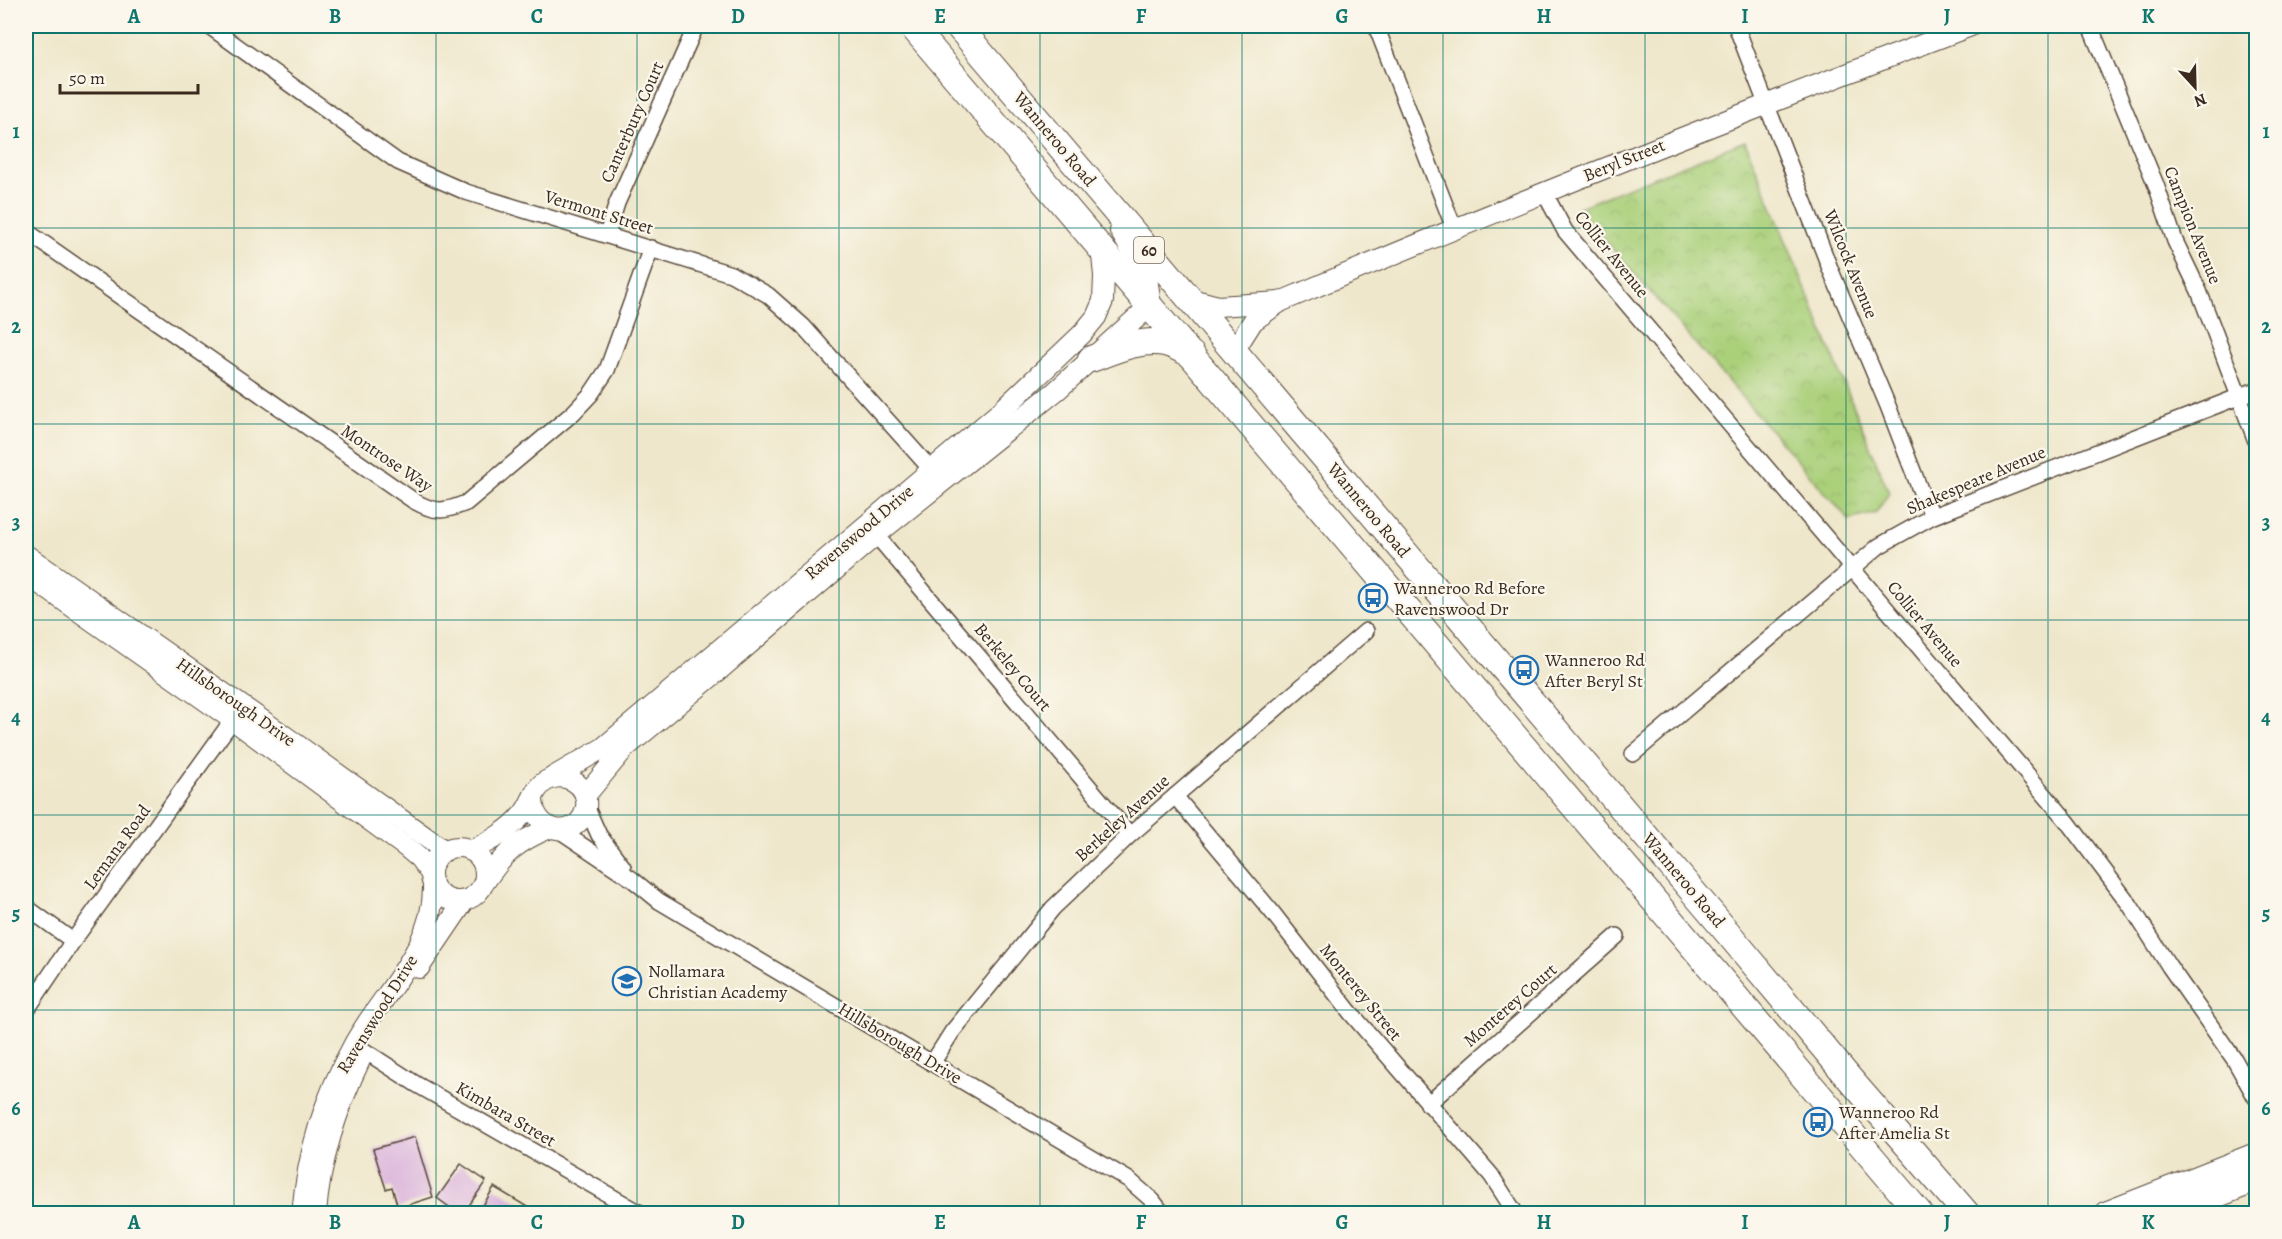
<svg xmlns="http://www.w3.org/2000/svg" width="2282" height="1239" font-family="Alegreya,serif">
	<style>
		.park { fill: url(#park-crowns); stroke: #727d4c; stroke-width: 1.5 }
		.building { fill: #d8aed9 }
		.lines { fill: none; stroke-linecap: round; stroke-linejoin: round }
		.minor-casing { stroke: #564638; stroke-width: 18 }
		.tertiary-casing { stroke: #564638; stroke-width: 22 }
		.primary-casing { stroke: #564638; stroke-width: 28 }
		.trunk-casing { stroke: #564638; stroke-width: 28 }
		.minor { stroke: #fff; stroke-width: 15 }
		.tertiary { stroke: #fff; stroke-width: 20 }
		.primary { stroke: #fff; stroke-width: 26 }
		.trunk { stroke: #fff; stroke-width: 26 }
		.grid { fill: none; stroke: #0f766e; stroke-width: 1.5; stroke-opacity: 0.55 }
		.labels { text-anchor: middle; stroke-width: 4.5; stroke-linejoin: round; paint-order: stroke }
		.shield { fill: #fbf7ec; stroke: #75685c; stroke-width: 1.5 }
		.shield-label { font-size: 16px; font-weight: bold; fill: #3b2a1e }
		.street-label { font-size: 18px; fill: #3b2a1e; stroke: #fbf7ec }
		.poi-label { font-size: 18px; fill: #3b2a1e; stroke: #fbf7ec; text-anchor: start }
		.neatline { fill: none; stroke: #0f766e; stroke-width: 2 }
		.grid-label { font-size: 20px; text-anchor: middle; font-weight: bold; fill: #0f766e }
	</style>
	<defs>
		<pattern id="park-crowns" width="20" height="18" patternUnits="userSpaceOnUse" patternTransform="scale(1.5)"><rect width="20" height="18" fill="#aad07a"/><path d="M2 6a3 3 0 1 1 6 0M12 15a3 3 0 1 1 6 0" fill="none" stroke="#93b369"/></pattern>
	</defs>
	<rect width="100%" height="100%" fill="#fbf7ec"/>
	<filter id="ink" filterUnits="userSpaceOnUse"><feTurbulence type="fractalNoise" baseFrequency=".0167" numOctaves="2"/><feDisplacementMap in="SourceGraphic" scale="12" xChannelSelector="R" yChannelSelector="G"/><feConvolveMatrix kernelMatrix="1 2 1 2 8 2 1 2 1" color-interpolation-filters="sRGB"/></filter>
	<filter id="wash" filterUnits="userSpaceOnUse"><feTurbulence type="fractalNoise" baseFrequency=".008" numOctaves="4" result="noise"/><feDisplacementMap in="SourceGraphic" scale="24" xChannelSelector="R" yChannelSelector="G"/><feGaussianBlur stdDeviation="1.35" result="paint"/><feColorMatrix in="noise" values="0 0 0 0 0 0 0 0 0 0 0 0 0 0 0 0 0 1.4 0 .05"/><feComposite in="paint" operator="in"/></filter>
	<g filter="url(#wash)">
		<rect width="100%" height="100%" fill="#efe7cb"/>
		<polygon class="park" points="1745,141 1889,493 1876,513 1849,520 1577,208"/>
		<g id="blocks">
			<g class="building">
				<polygon points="415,1137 433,1197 398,1208 392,1187 386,1189 373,1149"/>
				<polygon points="461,1164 486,1181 463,1214 459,1214 437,1198"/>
				<polygon points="494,1187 529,1208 526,1214 478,1214"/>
			</g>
		</g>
	</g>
	<g filter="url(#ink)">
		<use href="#blocks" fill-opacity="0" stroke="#564638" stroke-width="1.5"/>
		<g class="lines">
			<g class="minor-casing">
				<g id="minor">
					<polyline points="209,26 398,162 466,192 731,274 768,295 803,326 937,476"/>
					<polyline points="1376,26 1454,228"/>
					<polyline points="1736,26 1831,271 1888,406 1921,492 1933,516"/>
					<polyline points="2090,26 2156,185 2175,241 2199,291 2256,441"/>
					<polyline points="1544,192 1565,231 2067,821 2130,905 2169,966 2234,1059 2256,1098"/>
					<path d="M 26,231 L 414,501 C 435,513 444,512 466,503 L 573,413 L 591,394 L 607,370 L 651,248"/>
					<polyline points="607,235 617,203 696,26"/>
					<polyline points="870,528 1130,835"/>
					<polyline points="1633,754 1879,546 1933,516 2256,390"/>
					<polyline points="1175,796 1272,912 1350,1012 1491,1175 1516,1214"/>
					<polyline points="586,806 599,835 623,867"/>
					<polyline points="559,830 632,879 659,901 1129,1180 1153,1201 1163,1214"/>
					<polyline points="26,907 73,941"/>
					<polyline points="26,1011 73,941 239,711"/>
					<polyline points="354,1044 416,1084 642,1214"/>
					<polyline points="933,1062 952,1032 1053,908 1130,835 1366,631"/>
					<polyline points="1428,1104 1617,936"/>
				</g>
			</g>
			<g class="tertiary-casing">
				<g id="tertiary">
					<polyline points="1191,299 1218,306 1280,302"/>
					<path d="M 1234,351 L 1253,321 L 1280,302 C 1508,205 1739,114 1971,26"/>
					<polyline points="26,555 282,734 445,851"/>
					<polyline points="26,574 233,720 407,848 419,858 431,874"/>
					<polyline points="553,777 603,748 1000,412 1082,334 1096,317 1103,301 1104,276 1101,246"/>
					<polyline points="585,796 625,748 718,671 876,535 1056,391 1151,305 1147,277 1120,231"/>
					<circle cx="458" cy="874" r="27"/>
					<path d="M 471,851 C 490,841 509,831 523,814 C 532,804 534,787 546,781 C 565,770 589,785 586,807 C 581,839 535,837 533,800"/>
					<path d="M 484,883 C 504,853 518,841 550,828"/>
					<polyline points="419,968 465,900"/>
					<path d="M 302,1214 C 307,1155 325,1096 354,1044 C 383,992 435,948 433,884"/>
					<path d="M 316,1214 C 320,1160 338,1106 361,1058"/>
				</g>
			</g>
			<g class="primary-casing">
				<g id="primary">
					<polyline points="2108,1214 2256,1156"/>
					<polyline points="2167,1214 2256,1179"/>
				</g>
			</g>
			<g class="trunk-casing">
				<g id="trunk">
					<polyline points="912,26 1920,1214"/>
					<polyline points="958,26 1717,920 1849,1078 1967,1214"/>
					<path d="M 1091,359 C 1113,351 1141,338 1165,343 C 1174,345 1184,351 1192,355"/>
				</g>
			</g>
			<use href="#minor" class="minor"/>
			<use href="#tertiary" class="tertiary"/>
			<use href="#primary" class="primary"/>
			<use href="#trunk" class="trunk"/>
		</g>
	</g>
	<path class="grid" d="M 234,26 L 234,1214M 436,26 L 436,1214M 637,26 L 637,1214M 839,26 L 839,1214M 1040,26 L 1040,1214M 1242,26 L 1242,1214M 1443,26 L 1443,1214M 1645,26 L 1645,1214M 1846,26 L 1846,1214M 2048,26 L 2048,1214M 26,228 L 2256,228M 26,424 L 2256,424M 26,620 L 2256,620M 26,815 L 2256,815M 26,1010 L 2256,1010"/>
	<defs>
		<g id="bus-ring" transform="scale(1.5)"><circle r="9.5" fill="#fbf7ec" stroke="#1f6fb2" stroke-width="1.5"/><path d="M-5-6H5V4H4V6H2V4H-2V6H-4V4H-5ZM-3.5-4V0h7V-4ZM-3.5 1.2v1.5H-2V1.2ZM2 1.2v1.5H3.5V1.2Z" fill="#1f6fb2"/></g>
		<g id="school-ring" transform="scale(1.5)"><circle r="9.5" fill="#fbf7ec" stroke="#1f6fb2" stroke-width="1.5"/><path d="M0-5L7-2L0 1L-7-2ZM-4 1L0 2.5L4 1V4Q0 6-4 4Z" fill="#1f6fb2"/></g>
	</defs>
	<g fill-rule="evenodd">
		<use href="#bus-ring" x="1373" y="598"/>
		<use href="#bus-ring" x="1524" y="670"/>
		<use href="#school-ring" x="627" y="981"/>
		<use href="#bus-ring" x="1818" y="1122"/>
	</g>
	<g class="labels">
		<rect class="shield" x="1134" y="237" width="30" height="26" rx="4.5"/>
		<g class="shield-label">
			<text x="1149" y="256">60</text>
		</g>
		<g class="street-label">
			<text transform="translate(632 122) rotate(-66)" y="6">Canterbury Court</text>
			<text transform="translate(1055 139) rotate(50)" y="6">Wanneroo Road</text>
			<text transform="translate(1624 160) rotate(-22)" y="6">Beryl Street</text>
			<text transform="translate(599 212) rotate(17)" y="6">Vermont Street</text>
			<text transform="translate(2193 225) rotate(68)" y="6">Campion Avenue</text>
			<text transform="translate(1612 254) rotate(51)" y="6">Collier Avenue</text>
			<text transform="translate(1851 264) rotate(68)" y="6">Wilcock Avenue</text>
			<text transform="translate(387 458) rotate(34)" y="6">Montrose Way</text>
			<text transform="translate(1976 480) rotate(-23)" y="6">Shakespeare Avenue</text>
			<text transform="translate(1369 510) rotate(50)" y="6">Wanneroo Road</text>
			<text transform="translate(859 532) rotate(-40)" y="6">Ravenswood Drive</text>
			<text transform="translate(1925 624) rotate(50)" y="6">Collier Avenue</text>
			<text transform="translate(1013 667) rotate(50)" y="6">Berkeley Court</text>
			<text transform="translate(236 702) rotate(35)" y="6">Hillsborough Drive</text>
			<text transform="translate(1122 818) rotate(-42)" y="6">Berkeley Avenue</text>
			<text transform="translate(117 847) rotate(-54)" y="6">Lemana Road</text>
			<text transform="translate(1684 880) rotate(50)" y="6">Wanneroo Road</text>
			<text transform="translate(1361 992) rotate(51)" y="6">Monterey Street</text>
			<text transform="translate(1510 1005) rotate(-41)" y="6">Monterey Court</text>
			<text transform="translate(377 1014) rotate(-58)" y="6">Ravenswood Drive</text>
			<text transform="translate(900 1043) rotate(31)" y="6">Hillsborough Drive</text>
			<text transform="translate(506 1114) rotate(30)" y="6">Kimbara Street</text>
		</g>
		<g class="poi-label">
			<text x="1394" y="594">Wanneroo Rd Before<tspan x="1394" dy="21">Ravenswood Dr</tspan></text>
			<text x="1545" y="666">Wanneroo Rd<tspan x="1545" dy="21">After Beryl St</tspan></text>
			<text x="648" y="977">Nollamara<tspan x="648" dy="21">Christian Academy</tspan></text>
			<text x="1839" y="1118">Wanneroo Rd<tspan x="1839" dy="21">After Amelia St</tspan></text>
		</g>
	</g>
	<rect width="2282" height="1239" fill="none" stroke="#fbf7ec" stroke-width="66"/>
	<g transform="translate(2195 87) rotate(158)" stroke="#fbf7ec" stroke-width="4.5" paint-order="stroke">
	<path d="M0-4.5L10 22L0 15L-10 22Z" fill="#3b2a1e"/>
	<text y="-9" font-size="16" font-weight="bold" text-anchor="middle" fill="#3b2a1e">N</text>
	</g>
	<path d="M60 84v9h138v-9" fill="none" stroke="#3b2a1e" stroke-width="3"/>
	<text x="69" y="84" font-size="18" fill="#3b2a1e" stroke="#fbf7ec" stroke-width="4.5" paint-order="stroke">50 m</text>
	<rect x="33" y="33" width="2216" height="1173" class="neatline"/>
	<g class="grid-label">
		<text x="134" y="23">A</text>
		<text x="335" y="23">B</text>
		<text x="537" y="23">C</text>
		<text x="738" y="23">D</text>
		<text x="940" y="23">E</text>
		<text x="1141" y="23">F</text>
		<text x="1342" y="23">G</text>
		<text x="1544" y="23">H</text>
		<text x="1745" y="23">I</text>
		<text x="1947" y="23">J</text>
		<text x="2148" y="23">K</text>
		<text x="16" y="138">1</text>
		<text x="2266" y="138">1</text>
		<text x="16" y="333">2</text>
		<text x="2266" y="333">2</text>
		<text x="16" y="529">3</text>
		<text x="2266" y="529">3</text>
		<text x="16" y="724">4</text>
		<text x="2266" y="724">4</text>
		<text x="16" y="920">5</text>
		<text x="2266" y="920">5</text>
		<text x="16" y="1115">6</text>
		<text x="2266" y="1115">6</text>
		<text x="134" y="1229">A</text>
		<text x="335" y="1229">B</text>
		<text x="537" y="1229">C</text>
		<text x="738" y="1229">D</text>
		<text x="940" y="1229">E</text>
		<text x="1141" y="1229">F</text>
		<text x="1342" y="1229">G</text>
		<text x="1544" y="1229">H</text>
		<text x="1745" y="1229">I</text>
		<text x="1947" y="1229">J</text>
		<text x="2148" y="1229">K</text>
	</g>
</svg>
